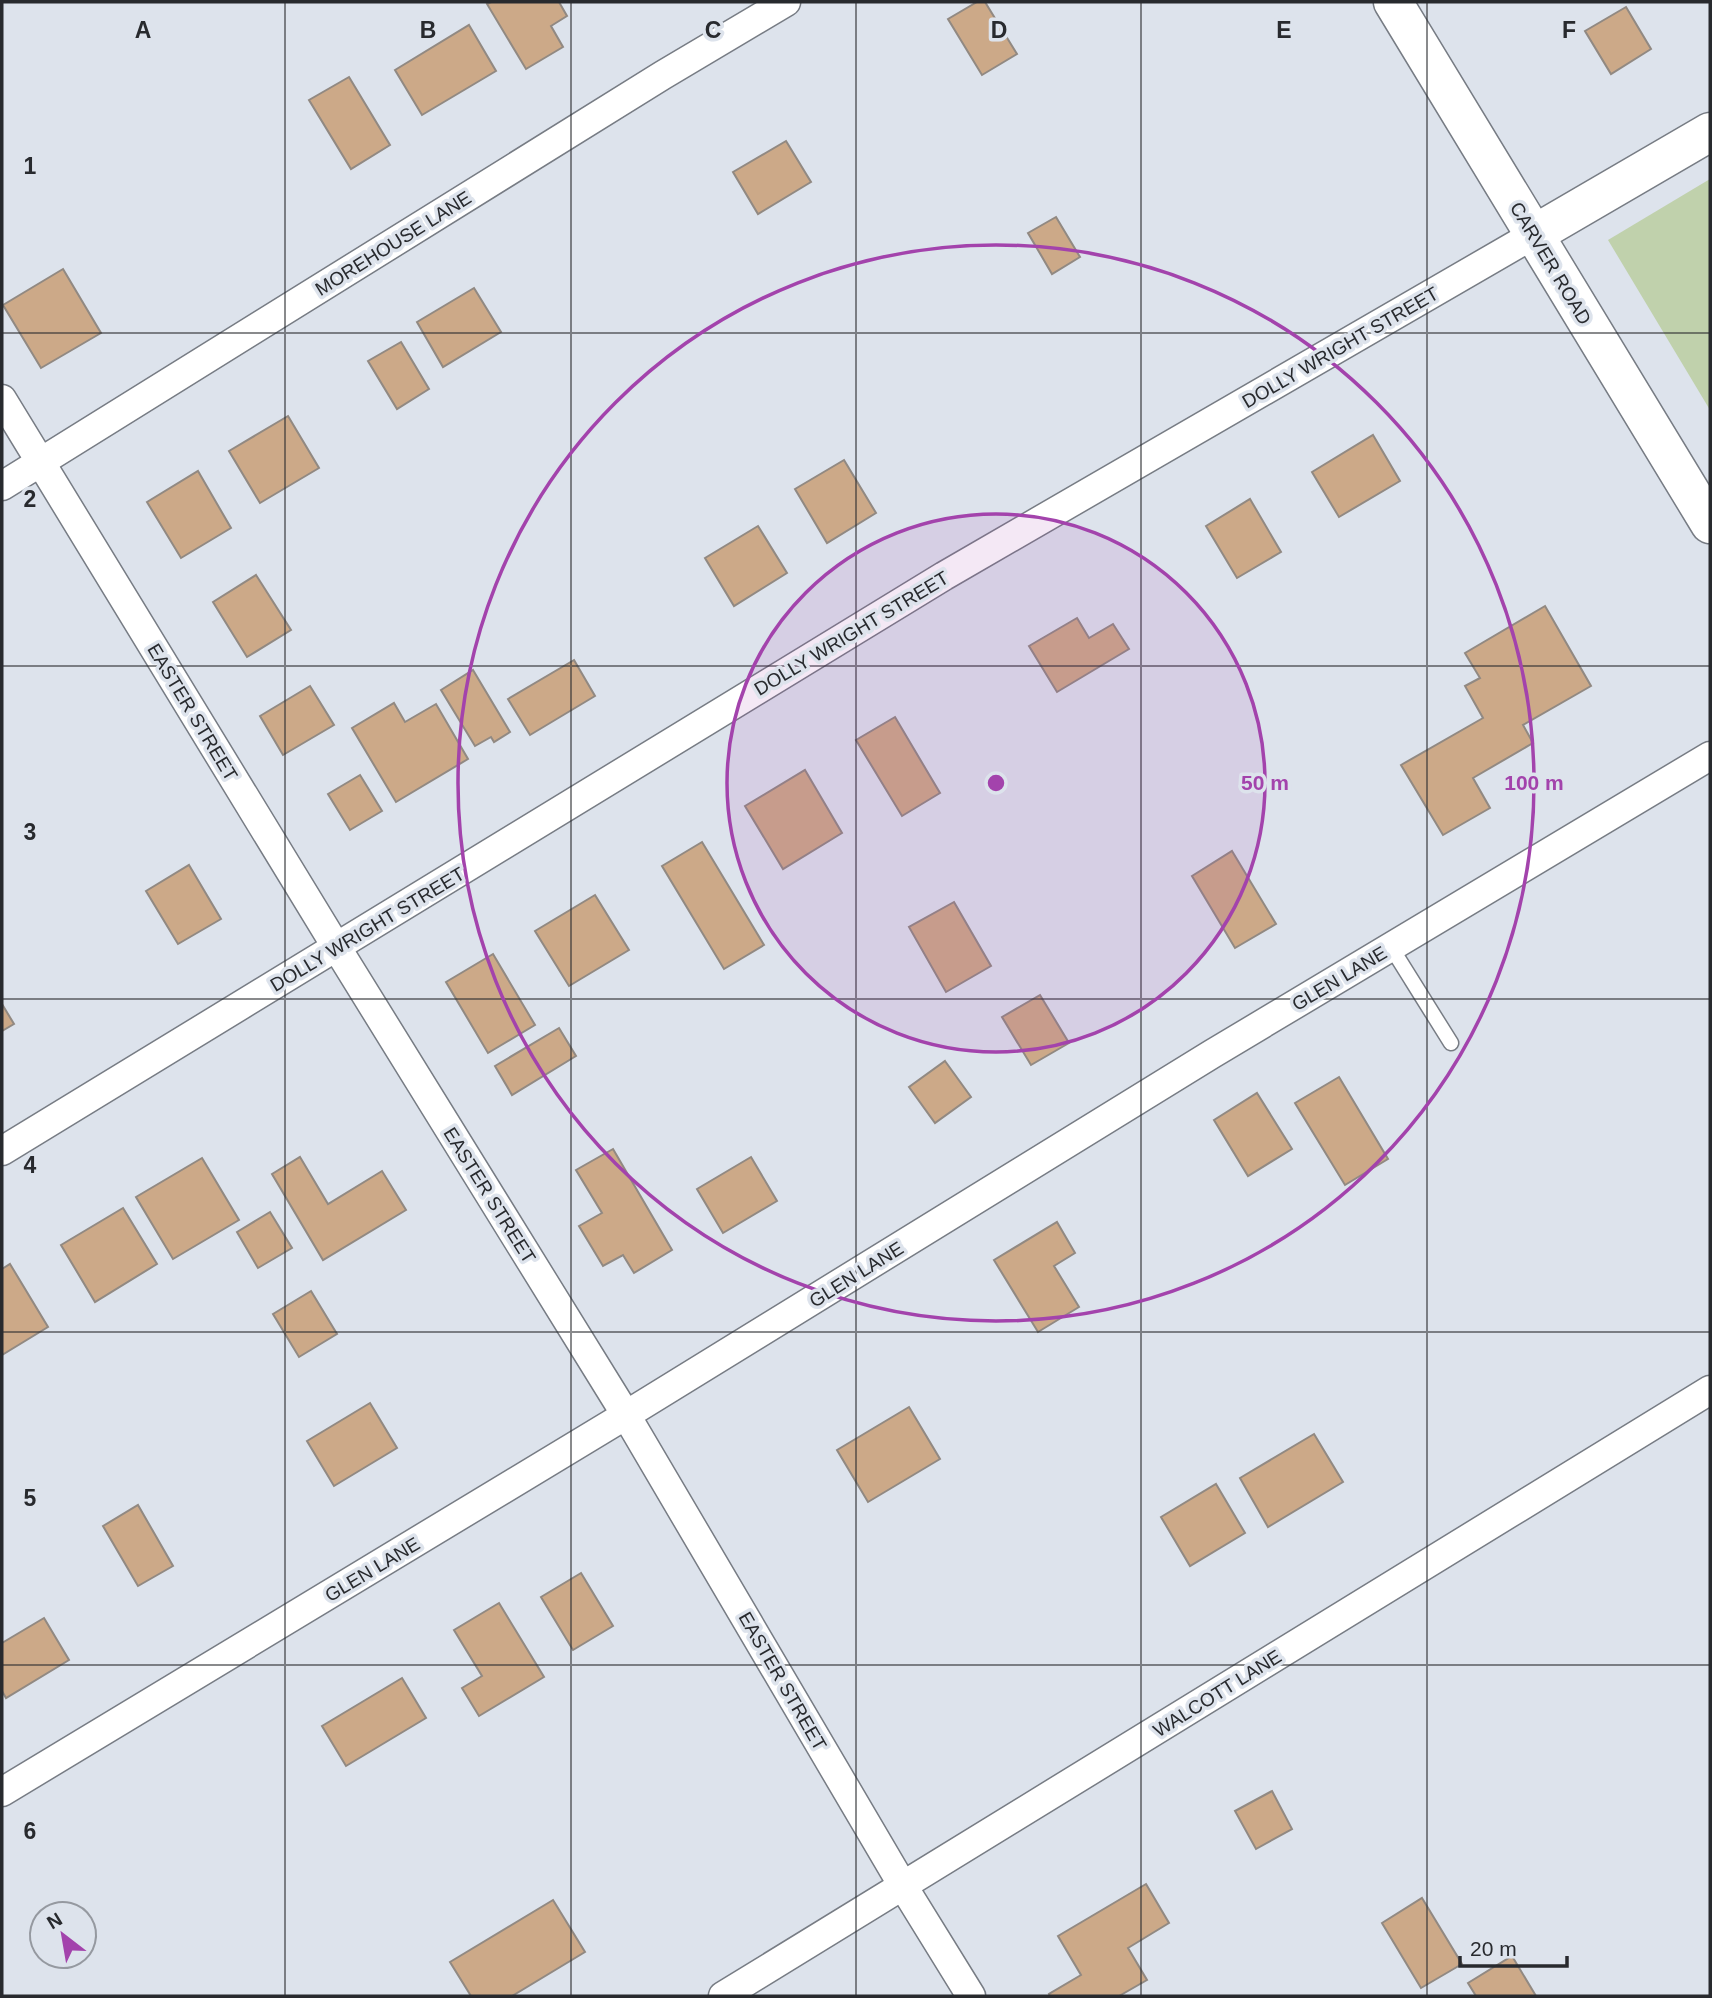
<svg xmlns="http://www.w3.org/2000/svg" width="1712" height="1998" font-family="Helvetica,sans-serif">
	<style>
		.green { fill: #c0d1ac }
		.building { fill: #cca988; stroke: #918982; stroke-width: 2 }
		.lines { fill: none; stroke-linecap: round; stroke-linejoin: round }
		.lane-casing { stroke: #777c84; stroke-width: 17 }
		.street-casing { stroke: #777c84; stroke-width: 31 }
		.secondary-casing { stroke: #777c84; stroke-width: 41 }
		.lane { stroke: #fff; stroke-width: 14 }
		.street { stroke: #fff; stroke-width: 28 }
		.secondary { stroke: #fff; stroke-width: 38 }
		.grid { fill: none; stroke: #282a2e; stroke-width: 2; stroke-opacity: 0.55 }
		.ring { fill: none; stroke: #a343ac; stroke-width: 3.5 }
		.labels { text-anchor: middle; stroke-width: 7; stroke-linejoin: round; paint-order: stroke }
		.street-label { font-size: 19px; fill: #282a2e; stroke: #dde3ec }
		.grid-label { font-size: 23px; text-anchor: middle; font-weight: bold; fill: #282a2e; stroke: #dde3ec; stroke-width: 7; stroke-linejoin: round; paint-order: stroke }
		.centre { fill: #a343ac; stroke: #dde3ec; stroke-width: 3.5 }
		.ring-label { font-size: 21px; text-anchor: middle; font-weight: bold; fill: #a343ac; stroke: #dde3ec; stroke-width: 7; stroke-linejoin: round; paint-order: stroke }
	</style>
	<rect width="100%" height="100%" fill="#dde3ec"/>
	<polygon class="green" points="1710,179 1710,410 1608,240"/>
	<g class="building">
		<polygon points="491,2 559,2 567,16 551,26 563,47 526,69 487,4"/>
		<polygon points="977,2 985,2 1017,54 982,75 948,19"/>
		<polygon points="1626,7 1651,49 1611,74 1585,31"/>
		<polygon points="469,25 496,71 422,115 395,70"/>
		<polygon points="349,77 390,145 351,169 309,100"/>
		<polygon points="786,141 811,182 758,214 733,172"/>
		<polygon points="1056,217 1080,257 1052,274 1028,233"/>
		<polygon points="63,269 101,333 41,368 3,305"/>
		<polygon points="474,288 501,332 443,367 417,322"/>
		<polygon points="401,342 429,389 397,409 368,361"/>
		<polygon points="288,416 319,468 260,503 229,451"/>
		<polygon points="1373,435 1400,481 1339,517 1312,472"/>
		<polygon points="844,460 876,513 827,543 795,489"/>
		<polygon points="198,471 231,528 181,558 147,502"/>
		<polygon points="1250,499 1281,552 1237,578 1206,526"/>
		<polygon points="758,526 787,573 734,606 705,558"/>
		<polygon points="256,575 291,630 247,657 213,602"/>
		<polygon points="1545,606 1591,686 1523,725 1533,743 1473,778 1490,808 1443,835 1401,765 1483,718 1465,686 1480,678 1465,653"/>
		<polygon points="1077,618 1089,638 1113,624 1129,649 1057,692 1029,646"/>
		<polygon points="574,660 595,696 530,735 508,699"/>
		<polygon points="473,670 510,732 494,742 491,737 475,746 441,690"/>
		<polygon points="310,686 334,725 283,755 260,716"/>
		<polygon points="394,703 405,722 436,704 468,759 396,802 352,728"/>
		<polygon points="895,717 940,793 902,816 856,740"/>
		<polygon points="805,770 842,833 783,869 745,806"/>
		<polygon points="360,775 382,811 350,830 328,794"/>
		<polygon points="702,842 764,945 724,969 662,866"/>
		<polygon points="1232,851 1276,924 1235,948 1192,876"/>
		<polygon points="189,865 221,919 178,944 146,891"/>
		<polygon points="595,895 629,950 569,986 535,931"/>
		<polygon points="954,902 991,966 946,992 909,927"/>
		<polygon points="493,954 535,1025 488,1053 446,982"/>
		<polygon points="1040,995 1069,1043 1031,1065 1002,1017"/>
		<polygon points="2,1004 14,1024 2,1031"/>
		<polygon points="559,1028 576,1056 512,1095 495,1066"/>
		<polygon points="945,1061 971,1097 935,1123 909,1087"/>
		<polygon points="1339,1077 1388,1159 1345,1185 1295,1103"/>
		<polygon points="1257,1093 1292,1149 1248,1176 1214,1120"/>
		<polygon points="613,1149 672,1250 634,1273 623,1255 603,1266 579,1226 602,1213 576,1170"/>
		<polygon points="300,1157 328,1204 382,1171 406,1210 323,1260 272,1174"/>
		<polygon points="751,1157 777,1201 723,1233 697,1189"/>
		<polygon points="202,1158 239,1220 173,1259 136,1197"/>
		<polygon points="123,1208 157,1264 95,1302 61,1245"/>
		<polygon points="270,1212 292,1248 258,1268 237,1232"/>
		<polygon points="1057,1222 1075,1253 1054,1266 1079,1307 1038,1332 994,1260"/>
		<polygon points="10,1264 48,1327 2,1355 2,1269"/>
		<polygon points="311,1291 337,1334 299,1357 273,1314"/>
		<polygon points="370,1403 397,1448 334,1486 307,1441"/>
		<polygon points="909,1407 940,1459 868,1502 837,1450"/>
		<polygon points="1314,1434 1343,1482 1268,1527 1240,1478"/>
		<polygon points="1216,1484 1245,1533 1190,1566 1161,1517"/>
		<polygon points="138,1505 173,1566 138,1586 103,1526"/>
		<polygon points="581,1573 613,1626 573,1650 541,1597"/>
		<polygon points="499,1603 544,1677 479,1716 462,1688 482,1676 454,1630"/>
		<polygon points="44,1618 69,1660 6,1698 2,1691 2,1643"/>
		<polygon points="402,1678 426,1718 346,1766 322,1726"/>
		<polygon points="1272,1791 1292,1829 1256,1849 1235,1811"/>
		<polygon points="1146,1884 1169,1923 1128,1948 1147,1980 1119,1996 1050,1996 1049,1994 1081,1975 1058,1936"/>
		<polygon points="1422,1898 1462,1964 1421,1988 1382,1923"/>
		<polygon points="553,1900 585,1952 512,1996 471,1996 450,1962"/>
		<polygon points="1512,1956 1536,1996 1476,1996 1468,1983"/>
	</g>
	<g class="lines">
		<g class="lane-casing">
			<polyline id="lane" points="1391,947 1451,1043"/>
		</g>
		<g class="street-casing">
			<g id="street">
				<polyline points="2,399 337,948 626,1415 903,1886 971,1996"/>
				<polyline points="2,486 663,75 786,2"/>
				<polyline points="2,1151 944,576 1533,235"/>
				<polyline points="2,1792 626,1415 1212,1054 1710,756"/>
				<polyline points="723,1996 1710,1390"/>
			</g>
		</g>
		<g class="secondary-casing">
			<g id="secondary">
				<polyline points="1393,2 1710,524"/>
				<polyline points="1533,235 1710,132"/>
			</g>
		</g>
		<use href="#lane" class="lane"/>
		<use href="#street" class="street"/>
		<use href="#secondary" class="secondary"/>
	</g>
	<path class="grid" d="M 285,2 L 285,1996M 571,2 L 571,1996M 856,2 L 856,1996M 1141,2 L 1141,1996M 1427,2 L 1427,1996M 2,333 L 1710,333M 2,666 L 1710,666M 2,999 L 1710,999M 2,1332 L 1710,1332M 2,1665 L 1710,1665"/>
	<circle cx="996" cy="783" r="269" fill="#a343ac" fill-opacity=".12"/>
	<g class="ring">
		<circle cx="996" cy="783" r="269"/>
		<circle cx="996" cy="783" r="538"/>
	</g>
	<g class="labels">
		<g class="street-label">
			<text transform="translate(393 243) rotate(-32)" y="7">MOREHOUSE LANE</text>
			<text transform="translate(1551 263) rotate(59)" y="7">CARVER ROAD</text>
			<text transform="translate(1340 347) rotate(-30)" y="7">DOLLY WRIGHT STREET</text>
			<text transform="translate(851 633) rotate(-31)" y="7">DOLLY WRIGHT STREET</text>
			<text transform="translate(193 712) rotate(59)" y="7">EASTER STREET</text>
			<text transform="translate(367 929) rotate(-31)" y="7">DOLLY WRIGHT STREET</text>
			<text transform="translate(1339 978) rotate(-31)" y="7">GLEN LANE</text>
			<text transform="translate(490 1195) rotate(58)" y="7">EASTER STREET</text>
			<text transform="translate(856 1274) rotate(-32)" y="7">GLEN LANE</text>
			<text transform="translate(372 1569) rotate(-31)" y="7">GLEN LANE</text>
			<text transform="translate(783 1681) rotate(60)" y="7">EASTER STREET</text>
			<text transform="translate(1217 1693) rotate(-32)" y="7">WALCOTT LANE</text>
		</g>
	</g>
	<g class="grid-label">
		<text x="143" y="38">A</text>
		<text x="428" y="38">B</text>
		<text x="713" y="38">C</text>
		<text x="999" y="38">D</text>
		<text x="1284" y="38">E</text>
		<text x="1569" y="38">F</text>
		<text x="30" y="174">1</text>
		<text x="30" y="507">2</text>
		<text x="30" y="840">3</text>
		<text x="30" y="1173">4</text>
		<text x="30" y="1506">5</text>
		<text x="30" y="1839">6</text>
	</g>
	<circle cx="996" cy="783" r="10" class="centre"/>
	<g class="ring-label">
		<text x="1265" y="790">50 m</text>
		<text x="1534" y="790">100 m</text>
	</g>
	<rect width="1712" height="1998" fill="none" stroke="#282a2e" stroke-width="7"/>
	<g transform="translate(63 1935) rotate(329)"><circle r="33" fill="#dde3ec" stroke="#9599a0" stroke-width="2"/>
	<path d="M0-5L12 26L0 18L-12 26Z" fill="#a343ac"/>
	<text y="-10" font-size="19" font-weight="bold" text-anchor="middle" fill="#282a2e">N</text>
	</g>
	<path d="M1460 1956v10h107v-10" fill="none" stroke="#282a2e" stroke-width="3.5"/>
	<text x="1470" y="1956" font-size="21" fill="#282a2e" stroke="#dde3ec" stroke-width="5" paint-order="stroke">20 m</text>
</svg>
